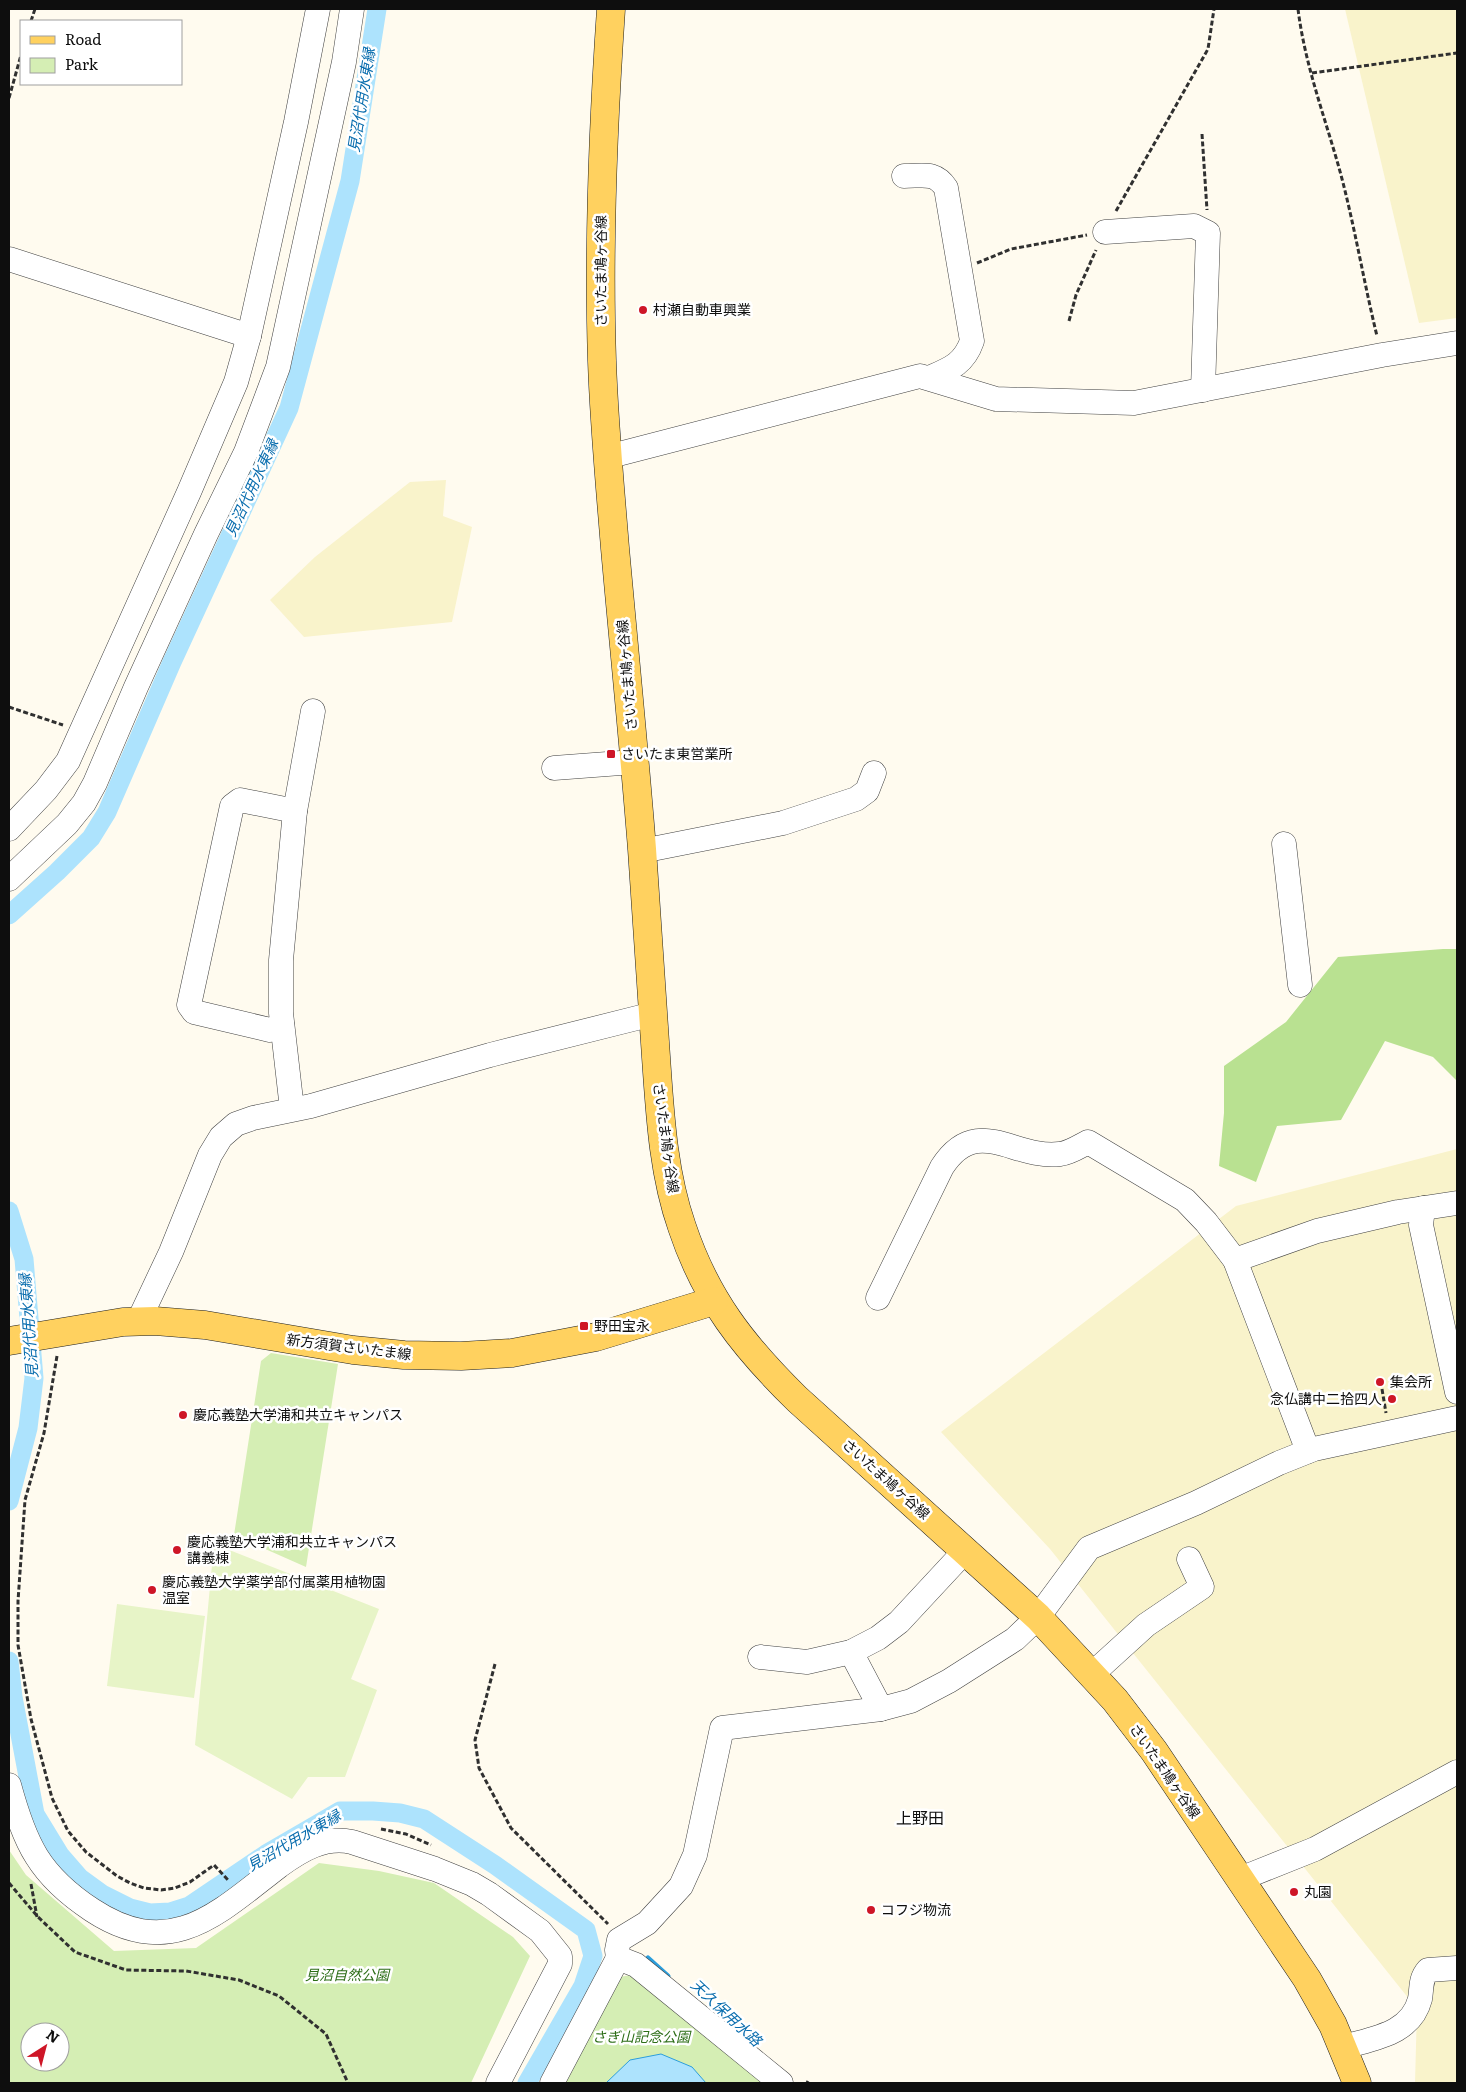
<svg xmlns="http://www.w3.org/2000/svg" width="1466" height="2092" font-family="Literata,'Noto Sans JP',serif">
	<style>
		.farmland { fill: #f9f3cb }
		.green { fill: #d5eeb4; fill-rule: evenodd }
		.forest { fill: #b9e191 }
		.pitch { fill: #e7f4c7 }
		.water { fill: #ade3fd; stroke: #2c9edc }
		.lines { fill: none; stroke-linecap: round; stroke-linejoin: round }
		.stream { stroke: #2c9edc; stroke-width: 5 }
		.canal { stroke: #ade3fd; stroke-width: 19 }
		.minor-casing { stroke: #414141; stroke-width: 25 }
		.major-casing { stroke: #1f1f1f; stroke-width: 29 }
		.path { stroke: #303030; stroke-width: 3; stroke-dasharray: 5 2.5; stroke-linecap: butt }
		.minor { stroke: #fff; stroke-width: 24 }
		.major { stroke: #ffd15f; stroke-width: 28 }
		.poi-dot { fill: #ce1627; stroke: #fff; stroke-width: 2 }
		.labels { text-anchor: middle; stroke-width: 5; stroke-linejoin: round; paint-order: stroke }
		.street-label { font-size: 14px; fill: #0e0e0e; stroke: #fff }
		.poi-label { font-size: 14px; fill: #0e0e0e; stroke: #fff; text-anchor: start }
		.park-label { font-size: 14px; font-style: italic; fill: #2c6d17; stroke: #fff }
		.water-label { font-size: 15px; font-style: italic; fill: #096dae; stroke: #fff }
		.quarter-label { font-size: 16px; fill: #0e0e0e; stroke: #fff }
	</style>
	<rect width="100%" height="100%" fill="#fffbef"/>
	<g class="farmland">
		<polygon points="1345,9 1457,9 1457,318 1419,323"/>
		<polygon points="446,480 443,516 472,527 452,622 304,637 270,600 315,557 410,482"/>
		<polygon points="1457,1149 1457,2083 1415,2083 1417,2009 1050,1549 941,1432 1236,1206"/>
	</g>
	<g class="green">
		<polygon points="271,1353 338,1364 306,1567 234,1535 261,1361"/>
		<path d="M 9,1850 L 26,1875 L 114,1951 L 196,1948 L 319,1863 L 379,1871 L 434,1883 L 513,1937 L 530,1956 L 471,2083 L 9,2083 ZM 30,2032 L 60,2032 L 60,2062 L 30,2062 Z"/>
		<polygon points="636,1974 767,2083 566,2083 620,1977"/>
	</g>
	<polygon class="forest" points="1443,949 1457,949 1457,1081 1433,1057 1385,1041 1341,1120 1277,1126 1256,1182 1219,1166 1224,1113 1224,1066 1286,1022 1338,957"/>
	<g class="pitch">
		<polygon points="214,1544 379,1609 351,1679 377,1690 345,1777 308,1777 292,1799 195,1745"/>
		<polygon points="117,1604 205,1616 194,1698 107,1686"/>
	</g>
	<polygon class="water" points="661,2054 692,2067 706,2083 606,2083 630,2060"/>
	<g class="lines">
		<polyline class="stream" points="648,1958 668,1976"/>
		<g class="canal">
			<polyline points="9,915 57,872 91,838 107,812 172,662 289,408 350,181 377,9"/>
			<polyline points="9,1211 24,1259 34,1378 28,1428 9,1501"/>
			<polyline points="9,1661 13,1697 35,1814 60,1855 80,1878 102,1894 130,1908 150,1913 170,1912 189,1906 266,1854 340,1811 373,1811 400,1813 424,1819 495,1865 586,1930 593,1956 583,1986 527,2083"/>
		</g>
		<g class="minor-casing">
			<g id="minor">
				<path d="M 904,176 C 923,176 935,171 946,188 L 972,341 C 964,364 950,369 929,378"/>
				<polyline points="1105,232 1194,226 1208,233 1203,390"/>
				<polyline points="9,259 249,336"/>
				<polyline points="607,457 920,376 996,399 1134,403 1382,355 1457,343"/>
				<polyline points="554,768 634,762"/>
				<polyline points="9,829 46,790 68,761 189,492 236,382 249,336 296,122 318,9"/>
				<polyline points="1284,844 1300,985"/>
				<polyline points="642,851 783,823 856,799 867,791 874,773"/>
				<polyline points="9,879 67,824 84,803 95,783 136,687 206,534 246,452 278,367 344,62 352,9"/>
				<polyline points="282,1025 270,1030 194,1012 189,1005 232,806 240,800 295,811"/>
				<polyline points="292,1109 281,1013 281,960 295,811 313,711"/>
				<polyline points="1423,1208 1421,1225 1457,1392"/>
				<polyline points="1235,1260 1317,1231 1398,1212 1457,1203"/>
				<path d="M 878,1298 L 942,1167 C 977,1113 1014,1160 1060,1154 C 1070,1153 1080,1146 1088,1142 L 1185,1200 L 1206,1222 L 1235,1260 L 1308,1451"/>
				<polyline points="138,1322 171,1252 210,1155 221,1137 236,1124 253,1118 311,1106 490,1055 653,1014"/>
				<polyline points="851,1652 881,1709"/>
				<polyline points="760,1657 807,1662 851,1652 878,1638 899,1622 965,1551"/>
				<polyline points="1091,1675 1146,1625 1202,1587 1189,1559"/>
				<path d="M 9,1785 C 25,1844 39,1875 92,1910 C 171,1962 218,1913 279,1866 C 301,1850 324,1836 352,1842 L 435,1869 L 472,1884 L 489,1894 L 540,1931 L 560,1956 L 560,1964 L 498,2083"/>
				<polyline points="1240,1879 1315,1849 1457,1772"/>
				<polyline points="618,1958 617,1950 619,1940 647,1923 681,1886 695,1855 722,1728 881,1709 911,1701 949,1681 1015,1639 1038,1617 1089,1548 1196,1503 1279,1463 1314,1449 1457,1418"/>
				<path d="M 1344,2047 C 1374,2038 1411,2034 1420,1999 C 1422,1988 1420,1979 1428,1970 L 1457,1968"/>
				<polyline points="552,2083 618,1958 636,1965 781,2083"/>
			</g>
		</g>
		<g class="major-casing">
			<g id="major">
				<path d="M 611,9 C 603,126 598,243 602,361 C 604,423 610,486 615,548 C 624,648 634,748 642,849 C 647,918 651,988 656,1057 C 660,1114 663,1173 682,1227 C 706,1299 743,1346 797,1399 L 1038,1617 L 1115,1700 L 1154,1751 L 1307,1979 L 1333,2025 L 1357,2083"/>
				<polyline points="9,1341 123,1322 155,1321 205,1325 353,1350 404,1355 461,1356 512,1353 596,1337 714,1301"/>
			</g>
		</g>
		<g class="path">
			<path d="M 1298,9 C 1305,66 1326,120 1341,175 C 1355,228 1364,283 1377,336"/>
			<polyline points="31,21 35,9"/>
			<polyline points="1312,73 1457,53"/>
			<polyline points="9,98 21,55"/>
			<polyline points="1202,134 1207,210"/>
			<polyline points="1116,211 1208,49 1214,9"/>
			<polyline points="977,263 1011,249 1087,235"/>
			<polyline points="1069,321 1076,295 1096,250"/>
			<polyline points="9,707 63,725"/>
			<polyline points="57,1356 44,1433 25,1500 18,1601 18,1645 31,1719 52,1798 68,1831 86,1852 117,1876 130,1883 144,1888 161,1890 175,1888 190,1882 214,1865 228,1880"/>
			<polyline points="1382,1389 1386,1413"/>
			<polyline points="495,1664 475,1740 479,1768 511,1828 608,1924"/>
			<polyline points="381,1829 406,1834 431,1845"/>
			<polyline points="9,1883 38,1917 75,1952 126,1970 186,1971 239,1980 279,1996 326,2034 348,2083"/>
			<polyline points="31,1884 37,1917"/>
			<polyline points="807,2083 808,2081"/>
		</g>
		<use href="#minor" class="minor"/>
		<use href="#major" class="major"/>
	</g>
	<g class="poi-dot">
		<circle cx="643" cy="310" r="5"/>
		<rect x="606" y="749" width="10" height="10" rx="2.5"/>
		<rect x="579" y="1321" width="10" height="10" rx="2.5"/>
		<circle cx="1380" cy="1382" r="5"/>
		<circle cx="1392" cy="1399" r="5"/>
		<circle cx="183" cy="1415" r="5"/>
		<circle cx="177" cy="1550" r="5"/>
		<circle cx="152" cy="1590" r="5"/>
		<circle cx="1294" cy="1892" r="5"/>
		<circle cx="871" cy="1910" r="5"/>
	</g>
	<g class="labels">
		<g class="street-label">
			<text transform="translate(601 271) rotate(-90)" y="5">さいたま鳩ヶ谷線</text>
			<text transform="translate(627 675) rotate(-95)" y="5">さいたま鳩ヶ谷線</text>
			<text transform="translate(666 1138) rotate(82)" y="5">さいたま鳩ヶ谷線</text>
			<text transform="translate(349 1347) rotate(7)" y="5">新方須賀さいたま線</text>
			<text transform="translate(886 1479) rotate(42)" y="5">さいたま鳩ヶ谷線</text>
			<text transform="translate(1165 1771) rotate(55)" y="5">さいたま鳩ヶ谷線</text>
		</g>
		<g class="poi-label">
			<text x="653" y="315">村瀬自動車興業</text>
			<text x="621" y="759">さいたま東営業所</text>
			<text x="594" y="1331">野田宝永</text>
			<text x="1390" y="1387">集会所</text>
			<text x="1382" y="1404" text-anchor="end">念仏講中二拾四人</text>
			<text x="193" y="1420">慶応義塾大学浦和共立キャンパス</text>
			<text x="187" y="1547">慶応義塾大学浦和共立キャンパス<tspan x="187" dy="16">講義棟</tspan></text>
			<text x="162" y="1587">慶応義塾大学薬学部付属薬用植物園<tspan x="162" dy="16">温室</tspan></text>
			<text x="1304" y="1897">丸園</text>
			<text x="881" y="1915">コフジ物流</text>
		</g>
		<g class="park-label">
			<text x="347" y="1980">見沼自然公園</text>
			<text x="641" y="2042">さぎ山記念公園</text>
		</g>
		<g class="water-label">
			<text transform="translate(362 100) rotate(-81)" y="5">見沼代用水東縁</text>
			<text transform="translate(252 488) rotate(-65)" y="5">見沼代用水東縁</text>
			<text transform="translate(29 1326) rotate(-94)" y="5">見沼代用水東縁</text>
			<text transform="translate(294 1841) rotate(-30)" y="5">見沼代用水東縁</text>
			<text transform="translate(726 2013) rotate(43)" y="5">天久保用水路</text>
		</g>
		<g class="quarter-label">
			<text x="920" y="1824">上野田</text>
		</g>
	</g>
	<rect width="1466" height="2092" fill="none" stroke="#0e0e0e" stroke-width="20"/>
	<rect x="20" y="20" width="162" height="65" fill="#ffffff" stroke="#9f9f9f"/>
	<rect x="30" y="36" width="25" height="8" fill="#ffd15f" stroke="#9f9f9f"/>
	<text x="65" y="45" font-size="15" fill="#0e0e0e">Road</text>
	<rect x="30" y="58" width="25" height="15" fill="#d5eeb4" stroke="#9f9f9f"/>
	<text x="65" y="70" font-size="15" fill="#0e0e0e">Park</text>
	<g transform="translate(45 2047) rotate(36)"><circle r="24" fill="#ffffff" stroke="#9f9f9f"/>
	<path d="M0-4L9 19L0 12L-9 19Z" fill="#ce1627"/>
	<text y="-8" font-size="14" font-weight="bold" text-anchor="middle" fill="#0e0e0e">N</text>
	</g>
</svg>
